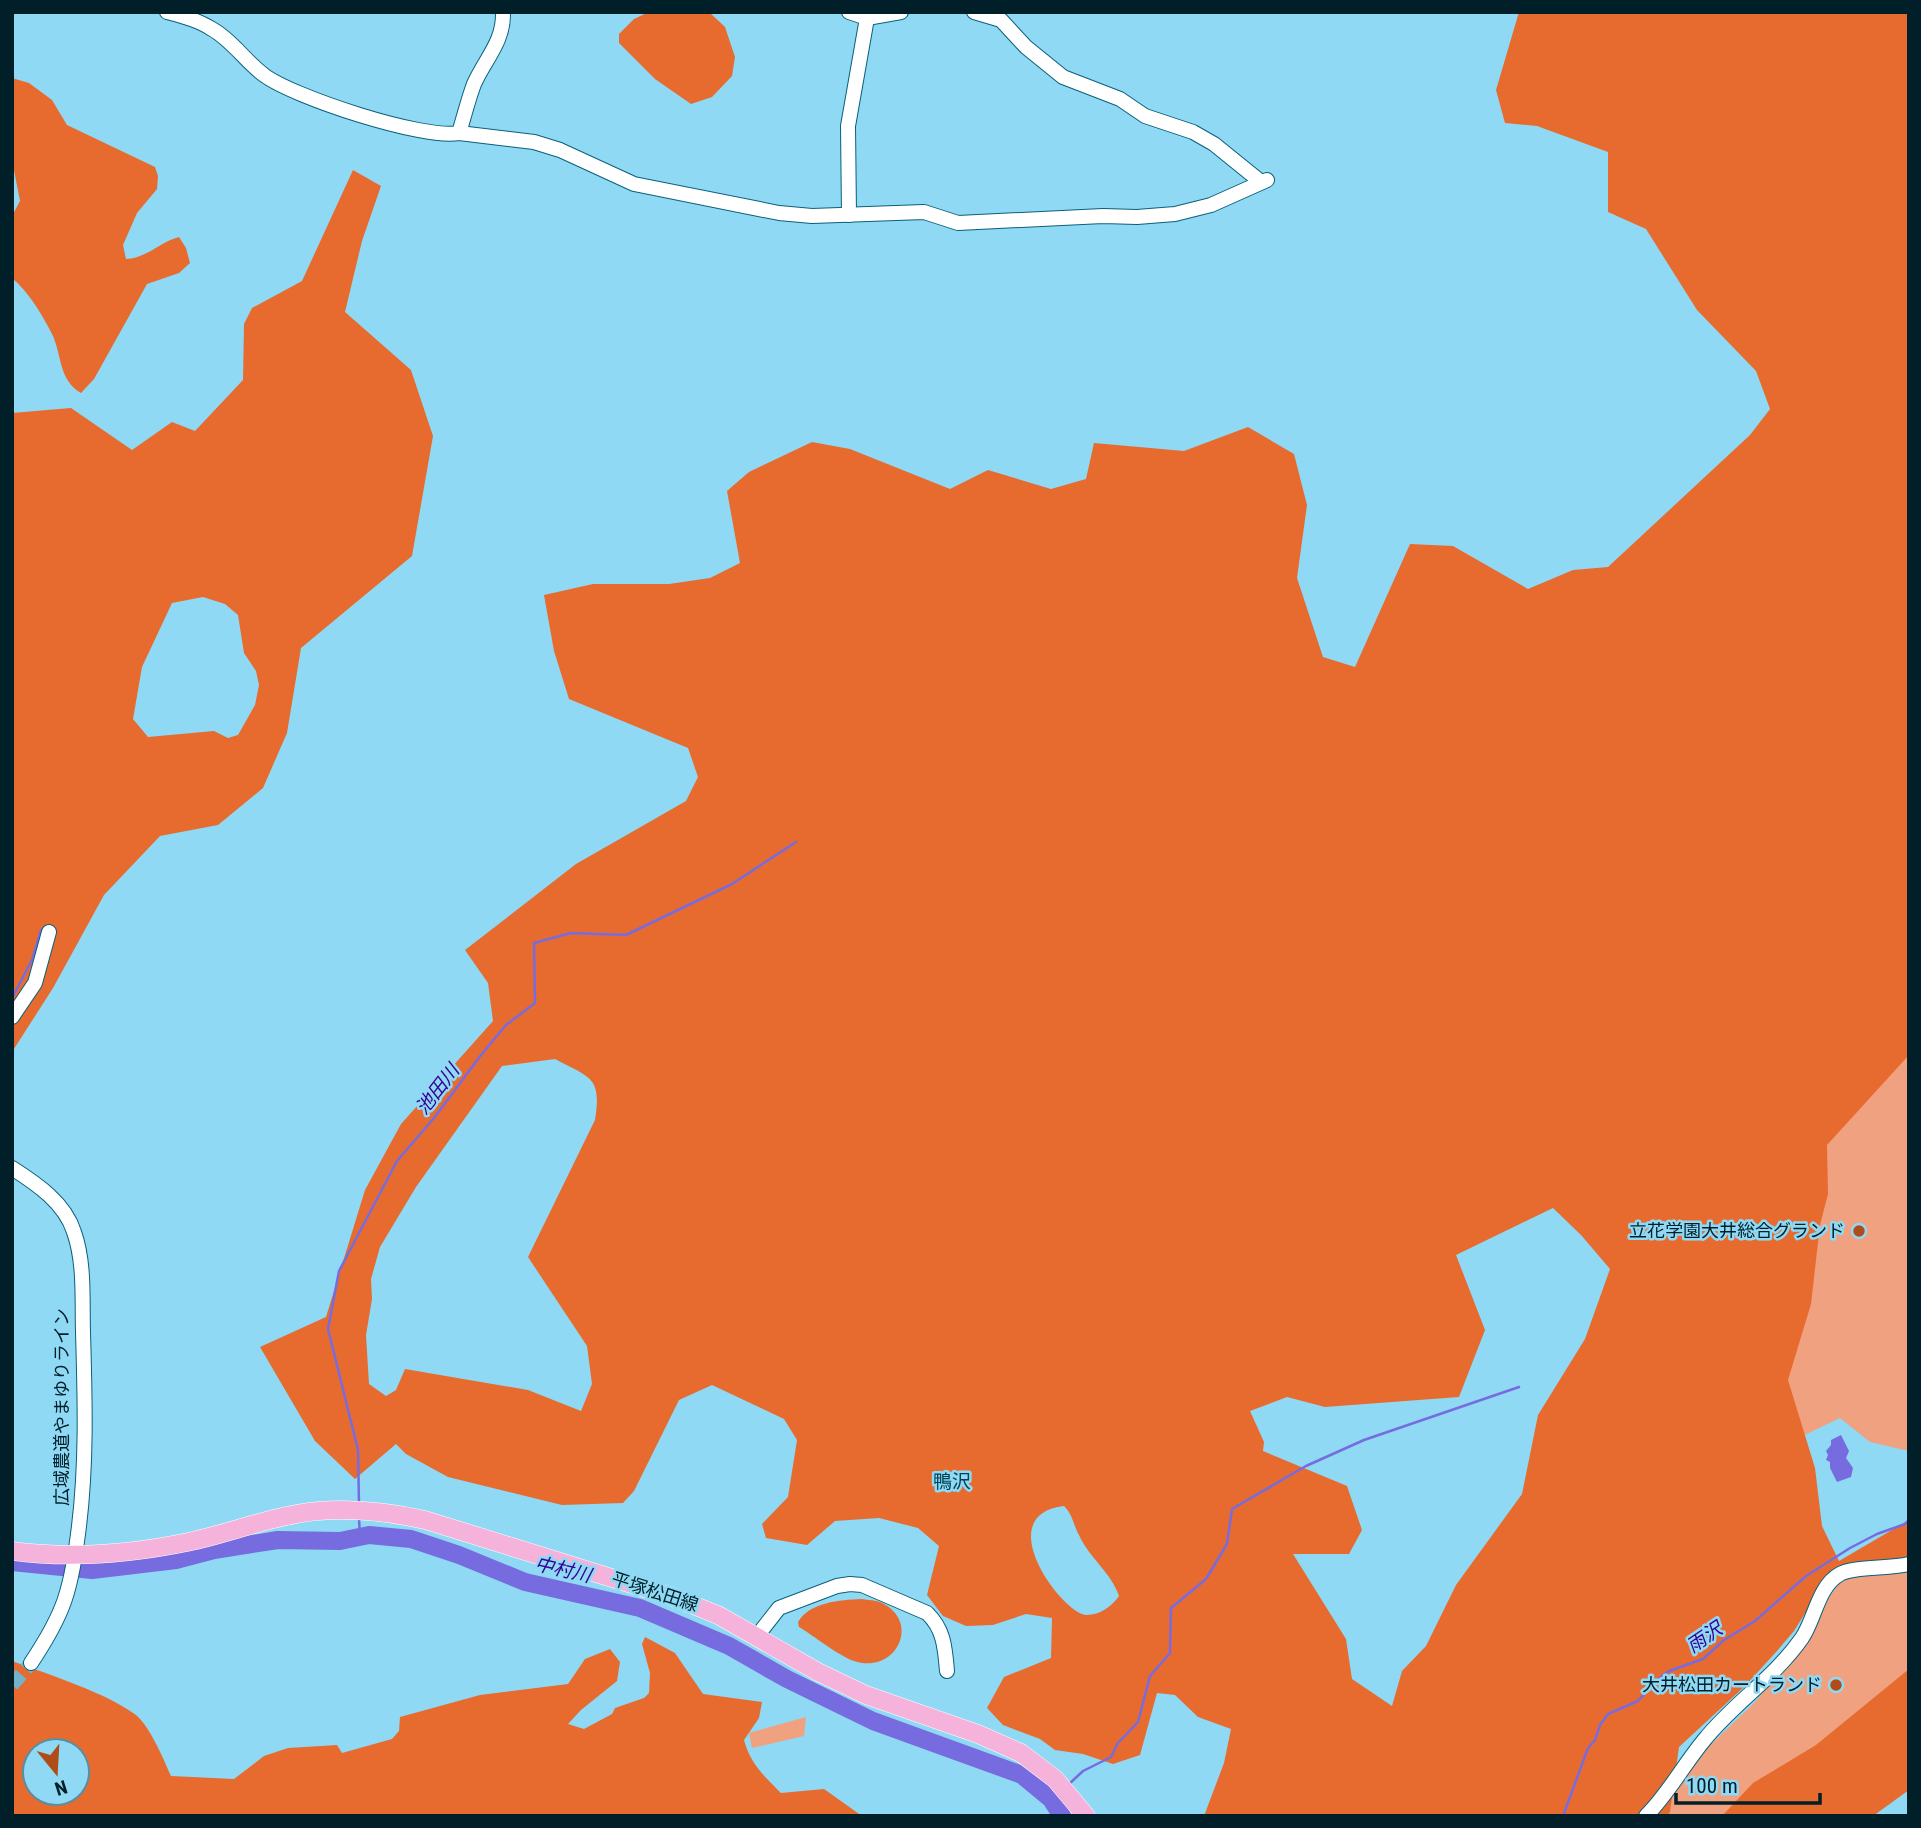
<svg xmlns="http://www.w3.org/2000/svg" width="1921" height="1828" font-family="'Roboto Condensed','Noto Sans JP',sans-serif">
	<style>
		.green { fill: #f0a17f }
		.forest { fill: #e76b2f; fill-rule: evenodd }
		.water { fill: #766cdf }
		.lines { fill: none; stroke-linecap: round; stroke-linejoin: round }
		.stream { stroke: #766cdf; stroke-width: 2.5 }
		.river { stroke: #766cdf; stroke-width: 18 }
		.minor-tunnel { stroke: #73b4cb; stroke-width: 14; stroke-dasharray: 14 7; stroke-linecap: butt }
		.minor-casing { stroke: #0a6079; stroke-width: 16 }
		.major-casing { stroke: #fff; stroke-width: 19 }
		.minor { stroke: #fff; stroke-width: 14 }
		.major { stroke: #f5b3dc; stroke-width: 18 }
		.poi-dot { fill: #b04c19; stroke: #8fd9f4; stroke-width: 2.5 }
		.labels { text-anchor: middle; stroke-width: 5; stroke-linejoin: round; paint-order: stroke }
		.poi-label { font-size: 18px; fill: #011f29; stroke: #8fd9f4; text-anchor: end }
		.street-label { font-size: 18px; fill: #011f29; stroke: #8fd9f4 }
		.water-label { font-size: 19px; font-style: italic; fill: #360097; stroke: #8fd9f4 }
		.neighbourhood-label { font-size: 19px; fill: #004153; stroke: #8fd9f4 }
	</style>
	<rect width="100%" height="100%" fill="#8fd9f4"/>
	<g class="green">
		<polygon points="1909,1029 1909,1451 1870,1442 1840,1418 1790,1442 1781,1364 1818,1146"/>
		<polygon points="1909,1567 1909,1675 1734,1816 1652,1816 1704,1751 1754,1703 1797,1654 1811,1634 1826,1602 1837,1586 1847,1577"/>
		<polygon points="806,1717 804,1736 752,1748 749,1733"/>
	</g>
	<g class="forest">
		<polygon points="649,12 709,12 725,27 735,57 732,76 712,97 691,104 655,79 619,43 619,34 634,19"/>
		<path d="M 1519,12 L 1909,12 L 1909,1055 L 1827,1145 L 1828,1194 L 1820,1225 L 1811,1304 L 1788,1380 L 1815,1468 L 1822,1526 L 1839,1561 L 1909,1520 L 1909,1557 L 1832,1570 L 1794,1631 L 1777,1651 L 1745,1686 L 1679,1747 L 1670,1812 L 1667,1816 L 1204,1816 L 1224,1763 L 1231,1729 L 1198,1717 L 1175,1695 L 1157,1693 L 1140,1755 L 1113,1764 L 1083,1754 L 1055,1750 L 1040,1739 L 1003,1725 L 987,1708 L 1004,1677 L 1051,1658 L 1052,1618 L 1026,1614 L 993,1625 L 966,1626 L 943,1616 L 927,1595 L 939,1546 L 918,1528 L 879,1518 L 835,1521 L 807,1545 L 766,1538 L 762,1524 L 788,1497 L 797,1440 L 784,1419 L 712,1385 L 679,1400 L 634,1491 L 623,1503 L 562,1505 L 448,1477 L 406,1454 L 396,1444 L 355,1479 L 315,1441 L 260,1347 L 326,1317 L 365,1190 L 401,1124 L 493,1021 L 488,983 L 465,950 L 576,864 L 686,801 L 698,777 L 688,748 L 569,699 L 554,651 L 544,595 L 593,584 L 669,584 L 710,578 L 740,563 L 727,491 L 749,472 L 812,442 L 850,449 L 950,489 L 988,470 L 1051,489 L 1086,479 L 1094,443 L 1184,451 L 1248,427 L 1294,454 L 1307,505 L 1297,578 L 1323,657 L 1355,667 L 1410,544 L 1453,546 L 1528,589 L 1573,570 L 1608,567 L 1750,435 L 1770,409 L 1756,371 L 1697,310 L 1646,229 L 1608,212 L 1608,152 L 1537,126 L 1505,123 L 1496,90 ZM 555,1059 C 590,1078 602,1076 595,1120 L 528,1257 L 587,1346 L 592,1384 L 581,1411 L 528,1390 L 405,1369 L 396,1390 L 386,1396 L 369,1384 L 366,1335 L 372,1299 L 371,1279 L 380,1247 L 416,1187 L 502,1066 ZM 1553,1208 L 1581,1235 L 1610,1269 L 1585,1339 L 1538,1415 L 1522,1494 L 1456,1585 L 1426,1646 L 1402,1671 L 1392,1706 L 1352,1679 L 1346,1639 L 1293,1554 L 1349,1554 L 1362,1530 L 1347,1486 L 1263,1451 L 1264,1442 L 1250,1411 L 1287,1397 L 1325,1407 L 1459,1397 L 1485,1330 L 1456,1255 ZM 1064,1506 C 1073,1515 1073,1524 1079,1535 C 1089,1558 1111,1572 1119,1596 C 1112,1606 1100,1615 1087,1615 C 1064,1616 988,1515 1064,1506 Z"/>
		<path d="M 12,78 L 29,83 L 52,100 L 67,125 L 155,167 L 158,176 L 157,189 L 137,213 L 123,245 L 126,259 C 147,258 160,242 179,237 L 186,248 L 190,263 L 179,273 L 147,284 L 94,379 L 81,393 C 59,380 62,357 53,336 C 43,316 29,292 12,278 L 12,216 L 20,201 L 12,160 Z"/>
		<path d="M 353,170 L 381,186 L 362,241 L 345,312 L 411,370 L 433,436 L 412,556 L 301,648 L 287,733 L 263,788 L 218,825 L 160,836 L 104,895 L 53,988 L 12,1052 L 12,413 L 71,408 L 132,450 L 172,422 L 195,431 L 243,380 L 244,324 L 252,308 L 302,281 ZM 203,597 L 225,604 L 238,615 L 244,653 L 256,671 L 259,685 L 255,705 L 238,735 L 228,738 L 214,731 L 148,737 L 133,719 L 142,667 L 172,603 Z"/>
		<path d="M 861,1599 C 868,1600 876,1600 882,1603 C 922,1623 895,1675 854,1661 C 839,1656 814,1636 799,1627 L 798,1622 C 810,1602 840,1600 861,1599 Z"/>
		<path d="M 645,1637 L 675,1653 L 703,1694 L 762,1702 L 759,1718 L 744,1740 C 750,1763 764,1776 781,1793 L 824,1789 L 862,1816 L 12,1816 L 12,1661 C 47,1674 107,1693 136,1715 C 150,1727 163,1758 171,1776 L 234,1779 L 264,1756 L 288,1748 L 337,1745 L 342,1753 L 392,1739 L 399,1731 L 400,1717 L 480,1695 L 568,1684 L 585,1659 L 610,1649 L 620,1662 L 617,1681 L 581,1710 L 568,1724 L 584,1729 L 612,1714 L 615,1708 L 644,1698 L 649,1693 L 650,1673 L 642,1644 ZM 35,1751 L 77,1751 L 77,1793 L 35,1793 Z"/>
		<polygon points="1909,1669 1909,1790 1873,1816 1722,1816 1753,1783 1816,1745"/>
	</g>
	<polygon class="water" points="1841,1435 1849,1451 1846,1458 1853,1468 1851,1477 1837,1482 1830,1468 1830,1462 1826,1460 1828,1455 1826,1451 1831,1445 1831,1440"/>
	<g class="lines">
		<g class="stream">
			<polyline points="12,998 32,960 41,930"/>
			<polyline points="359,1505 358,1450 328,1329 339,1271 397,1161 434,1118 481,1055 506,1025 535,1003 534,943 571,933 626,935 732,884 796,842"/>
			<polyline points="359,1518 360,1537"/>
			<polyline points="1068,1785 1083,1771 1111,1757 1118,1743 1138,1722 1150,1676 1170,1653 1171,1608 1206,1579 1227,1544 1232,1509 1306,1466 1364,1440 1519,1387"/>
			<polyline points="1051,1799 1058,1795"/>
			<polyline points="1563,1816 1588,1748 1595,1740 1600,1725 1608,1714 1638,1701 1658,1679 1669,1671 1703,1659 1724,1640 1755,1621 1806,1576 1850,1548 1877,1534 1905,1524 1909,1520"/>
		</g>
		<polyline class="river" points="12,1562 92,1570 176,1560 214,1550 278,1540 340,1541 369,1535 411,1539 459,1555 525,1582 640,1608 729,1646 787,1679 873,1721 1022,1775 1051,1799 1062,1816"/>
		<polyline class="minor-tunnel" points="12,1685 31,1663"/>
		<g class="minor-casing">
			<g id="minor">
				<path d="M 167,12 C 182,16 198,20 212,29 C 232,40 246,62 264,75 C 293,97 424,140 459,133 L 534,142 L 560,150 L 634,184 L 779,213 L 812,216 L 924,212 L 958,223 L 1103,216 L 1137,217 L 1175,214 L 1211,205 L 1267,180"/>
				<polyline points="849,12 867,18 901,12"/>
				<polyline points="974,12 1001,20 1026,47 1063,77 1120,99 1145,116 1193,132 1214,144 1261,182"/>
				<path d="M 459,133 C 464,117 468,100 474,84 C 485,59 504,42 503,12"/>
				<polyline points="849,215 848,126 867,18"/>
				<polyline points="12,1017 35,983 49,932"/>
				<path d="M 12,1168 C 37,1184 65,1203 74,1232 C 85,1263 82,1300 83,1332 C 85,1400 87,1467 78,1534 C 75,1558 71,1585 62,1607 C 54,1627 43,1645 31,1663"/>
				<path d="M 757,1636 L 779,1608 L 837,1586 L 850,1584 L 862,1585 L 927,1613 C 944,1629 945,1648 947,1671"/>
				<path d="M 1646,1816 C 1669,1793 1684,1764 1705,1739 C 1734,1703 1775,1677 1802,1638 C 1815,1619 1818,1586 1840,1574 C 1853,1566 1890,1569 1909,1564"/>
			</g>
		</g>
		<g class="major-casing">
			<path id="major" d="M 12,1551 C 71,1559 130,1554 188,1542 C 231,1533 274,1515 318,1511 C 354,1508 389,1512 425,1520 L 673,1597 L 718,1615 L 818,1672 L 866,1695 L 978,1734 L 1021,1753 L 1055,1779 L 1086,1816"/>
		</g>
		<use href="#minor" class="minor"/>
		<use href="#major" class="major"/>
	</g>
	<g class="poi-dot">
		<circle cx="1859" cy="1231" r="7"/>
		<circle cx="1836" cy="1685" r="7"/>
	</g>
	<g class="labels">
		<g class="poi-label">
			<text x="1845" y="1237">立花学園大井総合グランド</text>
			<text x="1822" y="1691">大井松田カートランド</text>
		</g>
		<g class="street-label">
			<text transform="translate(62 1407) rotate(-90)" y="6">広域農道やまゆりライン</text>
			<text transform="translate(655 1592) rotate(18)" y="6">平塚松田線</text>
		</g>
		<g class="water-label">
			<text transform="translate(437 1089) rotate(-52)" y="7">池田川</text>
			<text transform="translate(563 1569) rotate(13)" y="7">中村川</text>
			<text transform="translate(1704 1637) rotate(-34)" y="7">雨沢</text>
		</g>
		<g class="neighbourhood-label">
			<text x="952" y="1488">鴨沢</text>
		</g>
	</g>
	<rect width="1921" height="1828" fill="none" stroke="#011f29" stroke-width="28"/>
	<g transform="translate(56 1772) rotate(162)"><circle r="33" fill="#8fd9f4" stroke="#568fa3" stroke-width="2"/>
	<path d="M0-5L12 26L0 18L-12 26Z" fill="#b04c19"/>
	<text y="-10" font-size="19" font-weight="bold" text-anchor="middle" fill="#011f29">N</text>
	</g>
	<path d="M1676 1793v10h144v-10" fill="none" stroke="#011f29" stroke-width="3.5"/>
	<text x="1686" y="1793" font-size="21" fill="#011f29" stroke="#8fd9f4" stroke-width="5" paint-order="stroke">100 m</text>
</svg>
